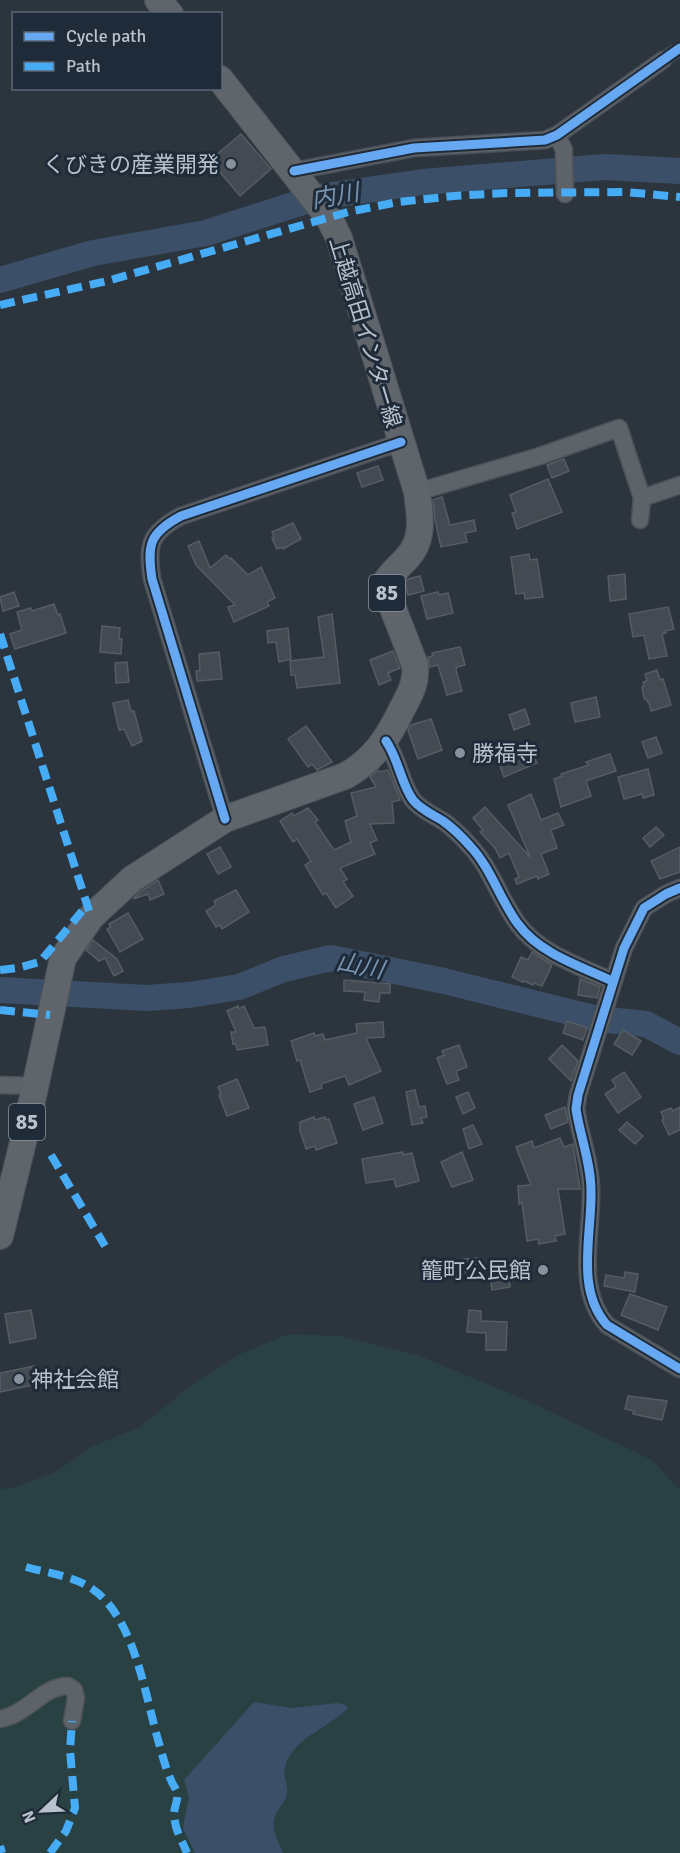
<svg xmlns="http://www.w3.org/2000/svg" width="680" height="1853" font-family="Signika,'Noto Sans JP',sans-serif">
	<style>
		.green { fill: #294143 }
		.water { fill: #3b5068 }
		.lines { fill: none; stroke-linecap: round; stroke-linejoin: round }
		.river { stroke: #3b5068; stroke-width: 26 }
		.building { fill: #434a51; stroke: #555c64; stroke-width: 1.5 }
		.street-tunnel { stroke: #414a53; stroke-width: 16; stroke-dasharray: 16 8; stroke-linecap: butt }
		.street-casing { stroke: #4b5157; stroke-width: 19 }
		.primary-casing { stroke: #4a5159; stroke-width: 28 }
		.street { stroke: #5e636a; stroke-width: 16 }
		.primary { stroke: #60656c; stroke-width: 26 }
		.quiet { stroke: #46acf6; stroke-width: 8; stroke-dasharray: 15 8; stroke-linecap: butt }
		.cycleway-casing { stroke: #1f2b38; stroke-width: 13 }
		.cycleway { stroke: #66a8f1; stroke-width: 9 }
		.poi-dot { fill: #87909b; stroke: #1f2b38; stroke-width: 2 }
		.labels { text-anchor: middle; stroke-width: 6; stroke-linejoin: round; paint-order: stroke }
		.shield { fill: #1f2b38; stroke: #8a94a0; stroke-width: 1.5 }
		.shield-label { font-size: 21px; font-weight: bold; fill: #b8c1cd }
		.poi-label { font-size: 22px; fill: #b8c1cd; stroke: #1f2b38; text-anchor: end }
		.street-label { font-size: 22px; fill: #b8c1cd; stroke: #1f2b38 }
		.water-label { font-size: 24px; font-style: italic; fill: #7894b0; stroke: #1f2b38 }
	</style>
	<rect width="100%" height="100%" fill="#2c353d"/>
	<polygon class="green" points="288,1334 340,1336 420,1356 528,1401 652,1460 680,1490 680,1853 0,1853 0,1489 11,1488 54,1473 91,1447 140,1427 191,1385 240,1354"/>
	<path class="water" d="M 254,1702 L 292,1708 L 338,1703 L 346,1705 L 348,1708 C 328,1729 293,1737 285,1767 C 282,1776 289,1786 287,1794 C 286,1800 281,1806 278,1810 C 268,1826 277,1838 283,1853 L 195,1853 L 183,1828 L 189,1797 L 184,1780 Z"/>
	<g class="lines">
		<g class="river">
			<polyline points="0,280 93,253 206,233 318,197 423,182 605,167 680,171"/>
			<polyline points="0,990 147,998 189,995 239,987 284,969 331,958 444,981 598,1019 646,1024 680,1042"/>
		</g>
	</g>
	<g class="building">
		<polygon points="241,134 271,169 240,196 210,160"/>
		<polygon points="564,459 569,471 552,478 547,465"/>
		<polygon points="378,466 383,480 362,487 357,473"/>
		<polygon points="548,479 562,512 517,529 512,513 516,512 510,495"/>
		<polygon points="442,497 450,525 474,520 476,531 465,533 467,542 441,547 435,520 433,500"/>
		<polygon points="293,523 301,539 283,549 282,547 277,549 272,538 274,537 272,532"/>
		<polygon points="199,541 210,568 226,555 230,559 231,558 248,575 261,567 275,598 267,602 269,606 234,622 228,607 235,605 196,565 188,546"/>
		<polygon points="529,554 530,560 537,559 543,597 525,599 524,593 516,594 511,557"/>
		<polygon points="625,574 626,599 610,601 608,576"/>
		<polygon points="420,576 424,591 408,595 405,582 408,579"/>
		<polygon points="14,592 19,606 3,611 0,597"/>
		<polygon points="438,592 439,595 448,593 453,613 427,619 421,596"/>
		<polygon points="54,604 58,615 60,614 66,633 15,649 10,634 22,630 17,612 31,608 32,611"/>
		<polygon points="668,607 674,629 665,631 666,633 662,634 667,656 649,659 644,635 633,637 629,614"/>
		<polygon points="332,614 340,683 297,688 295,675 291,675 290,661 324,657 318,617"/>
		<polygon points="102,626 120,628 119,639 122,639 121,654 100,652"/>
		<polygon points="288,628 291,659 279,662 276,642 268,643 267,631"/>
		<polygon points="460,647 465,665 457,667 456,670 462,691 447,695 438,665 430,667 428,657 433,656 432,653"/>
		<polygon points="393,651 400,668 388,673 391,680 379,685 370,660"/>
		<polygon points="219,652 222,679 197,681 196,671 200,670 199,654"/>
		<polygon points="127,662 129,682 116,683 115,663"/>
		<polygon points="657,670 660,680 663,679 671,705 651,711 649,703 644,698 642,687 644,686 643,682 647,681 645,674"/>
		<polygon points="596,697 600,717 575,722 571,703"/>
		<polygon points="128,700 131,711 134,711 142,741 132,746 124,729 119,730 113,703"/>
		<polygon points="525,709 530,724 514,730 509,715"/>
		<polygon points="431,719 442,750 418,759 408,730 411,725"/>
		<polygon points="306,726 332,762 317,770 312,764 308,767 288,739"/>
		<polygon points="656,737 662,753 648,758 642,742"/>
		<polygon points="528,746 537,763 504,777 497,758"/>
		<polygon points="610,754 616,771 586,781 591,796 561,807 554,779 562,776 561,774 589,765 586,762"/>
		<polygon points="648,769 654,795 643,798 642,794 624,799 618,777"/>
		<polygon points="378,770 379,772 388,770 400,800 392,802 394,823 370,824 377,840 370,843 375,854 340,868 347,879 343,882 353,896 336,908 326,893 323,895 305,865 311,861 297,839 293,842 280,821 292,813 294,816 308,808 318,820 315,822 334,850 351,842 345,821 357,816 351,793 376,787 370,777"/>
		<polygon points="531,794 541,820 558,813 564,825 551,830 557,848 541,854 549,874 538,879 537,876 517,884 515,879 519,877 509,853 500,858 495,848 480,832 483,830 473,818 485,807 530,857 508,805"/>
		<polygon points="656,827 664,835 650,847 643,838"/>
		<polygon points="220,847 231,867 218,874 207,854"/>
		<polygon points="680,847 680,872 660,879 651,861"/>
		<polygon points="158,880 164,894 150,900 148,894 133,899 141,891"/>
		<polygon points="236,890 249,912 222,929 220,925 216,927 206,911 216,905 214,901"/>
		<polygon points="128,913 143,939 120,952 107,929 111,927 109,924"/>
		<polygon points="93,940 117,959 123,971 114,976 105,958 99,961 86,950"/>
		<polygon points="532,952 552,965 542,986 534,983 533,985 524,981 523,982 512,977 521,957 528,960"/>
		<polygon points="580,979 600,987 597,998 578,995"/>
		<polygon points="344,980 390,984 390,993 380,993 379,1002 364,1000 365,992 344,991"/>
		<polygon points="238,1006 239,1009 244,1006 254,1028 265,1027 268,1045 237,1050 236,1044 233,1044 231,1032 236,1032 227,1011"/>
		<polygon points="567,1021 587,1028 583,1040 563,1033"/>
		<polygon points="383,1022 384,1037 366,1038 381,1071 349,1085 345,1076 321,1084 322,1088 310,1092 300,1060 297,1061 291,1041 314,1033 315,1036 323,1034 325,1040 357,1033 356,1024"/>
		<polygon points="623,1030 641,1041 632,1055 614,1044"/>
		<polygon points="459,1045 467,1067 456,1071 459,1080 447,1084 437,1058 444,1055 442,1051"/>
		<polygon points="562,1045 578,1061 571,1081 549,1059"/>
		<polygon points="624,1072 641,1097 618,1113 605,1094 616,1087 612,1080"/>
		<polygon points="237,1079 249,1108 227,1116 219,1095 221,1094 218,1087"/>
		<polygon points="415,1090 419,1107 425,1106 427,1117 421,1118 423,1123 412,1125 406,1092"/>
		<polygon points="468,1092 475,1108 463,1114 456,1097"/>
		<polygon points="374,1097 383,1123 363,1130 354,1104"/>
		<polygon points="565,1107 568,1122 551,1129 545,1115"/>
		<polygon points="680,1107 680,1130 669,1135 662,1120 664,1119 661,1112 671,1108 673,1111"/>
		<polygon points="314,1117 315,1120 325,1117 326,1120 329,1119 337,1143 316,1150 315,1146 306,1149 300,1131 300,1122"/>
		<polygon points="627,1122 643,1136 635,1144 619,1130"/>
		<polygon points="473,1125 482,1144 469,1149 463,1129"/>
		<polygon points="560,1138 564,1147 573,1144 580,1189 558,1189 565,1234 555,1236 556,1241 539,1244 538,1239 527,1241 522,1203 519,1204 518,1186 531,1185 516,1147 532,1141 534,1148"/>
		<polygon points="403,1152 403,1155 412,1153 419,1181 396,1187 394,1179 366,1183 362,1159"/>
		<polygon points="462,1152 473,1180 452,1187 441,1162"/>
		<polygon points="478,1258 479,1272 465,1272 464,1259"/>
		<polygon points="510,1261 513,1278 509,1279 510,1287 492,1290 488,1266"/>
		<polygon points="625,1272 638,1274 635,1292 604,1286 606,1275 624,1278"/>
		<polygon points="630,1294 667,1307 658,1330 621,1315"/>
		<polygon points="31,1310 36,1338 10,1343 5,1314"/>
		<polygon points="469,1310 481,1311 481,1321 507,1322 506,1350 486,1350 486,1333 467,1332"/>
		<polygon points="35,1366 38,1384 0,1392 0,1373"/>
		<polygon points="628,1396 667,1401 662,1420 633,1414 634,1411 625,1409"/>
	</g>
	<g class="lines">
		<polyline class="street-tunnel" points="663,60 680,48"/>
		<g class="street-casing">
			<g id="street">
				<polyline points="557,135 564,150 565,194"/>
				<polyline points="294,171 414,148 545,140 557,135 663,60"/>
				<polyline points="417,492 540,456 619,428 642,498 640,520"/>
				<polyline points="642,498 680,485"/>
				<path d="M 386,741 C 399,760 401,784 413,800 C 420,809 433,815 443,821 C 453,828 462,837 470,846 C 491,868 500,900 518,924 C 540,954 580,966 612,981"/>
				<path d="M 225,819 L 152,579 C 147,545 149,533 181,516 L 401,442"/>
				<path d="M 680,888 L 666,894 L 644,908 L 624,948 L 578,1095 L 576,1109 C 580,1136 591,1163 591,1191 C 592,1235 575,1289 607,1325 L 680,1369"/>
				<polyline points="0,1085 34,1086"/>
				<path d="M 0,1719 C 28,1714 42,1686 68,1686 L 74,1690 L 76,1698 L 72,1721"/>
			</g>
		</g>
		<g class="primary-casing">
			<g id="primary">
				<polyline points="158,0 170,14"/>
				<path d="M 0,1236 L 24,1138 L 63,958 L 91,917 L 132,879 L 225,819 L 345,776 C 374,760 388,738 402,709 C 410,694 417,682 415,665 L 387,593 L 385,583 C 391,573 399,567 407,558 C 425,539 420,516 417,492 L 339,238 L 329,218 L 220,79"/>
			</g>
		</g>
		<use href="#street" class="street"/>
		<use href="#primary" class="primary"/>
		<g class="quiet">
			<polyline points="0,305 107,281 348,212 398,202 454,196 505,193 625,192 680,197"/>
			<polyline points="0,634 91,917"/>
			<polyline points="0,970 17,968 40,962 87,905"/>
			<polyline points="0,1010 50,1015"/>
			<polyline points="51,1155 105,1246"/>
			<path d="M 26,1567 C 47,1573 73,1576 91,1588 C 134,1616 145,1694 158,1740 C 162,1753 165,1767 171,1780 C 172,1784 176,1788 177,1792 C 179,1799 174,1807 174,1814 C 175,1831 181,1838 187,1853"/>
			<polyline points="0,1846 2,1853"/>
			<polyline points="50,1853 66,1831 75,1808 70,1750 72,1721"/>
		</g>
		<g class="cycleway-casing">
			<g id="cycleway">
				<polyline points="294,171 414,148 545,140 557,135 680,48"/>
				<path d="M 386,741 C 399,760 401,784 413,800 C 420,809 433,815 443,821 C 453,828 462,837 470,846 C 491,868 500,900 518,924 C 540,954 580,966 612,981"/>
				<path d="M 225,819 L 152,579 C 147,545 149,533 181,516 L 401,442"/>
				<path d="M 680,888 L 666,894 L 644,908 L 624,948 L 578,1095 L 576,1109 C 580,1136 591,1163 591,1191 C 592,1235 575,1289 607,1325 L 680,1369"/>
			</g>
		</g>
		<use href="#cycleway" class="cycleway"/>
	</g>
	<g class="poi-dot">
		<circle cx="231" cy="164" r="6"/>
		<circle cx="460" cy="753" r="6"/>
		<circle cx="543" cy="1270" r="6"/>
		<circle cx="19" cy="1379" r="6"/>
	</g>
	<g class="labels">
		<g class="shield">
			<rect x="369" y="575" width="36" height="36" rx="4.5"/>
			<rect x="9" y="1104" width="36" height="36" rx="4.5"/>
		</g>
		<g class="shield-label">
			<text x="387" y="600">85</text>
			<text x="27" y="1129">85</text>
		</g>
		<g class="poi-label">
			<text x="219" y="172">くびきの産業開発</text>
			<text x="472" y="761" text-anchor="start">勝福寺</text>
			<text x="531" y="1278">籠町公民館</text>
			<text x="31" y="1387" text-anchor="start">神社会館</text>
		</g>
		<g class="street-label">
			<text transform="translate(366 332) rotate(73)" y="8">上越高田インター線</text>
		</g>
		<g class="water-label">
			<text transform="translate(335 196) rotate(-10)" y="8">内川</text>
			<text transform="translate(360 966) rotate(11)" y="8">山川</text>
		</g>
	</g>
	<rect x="12" y="12" width="210" height="78" fill="#1f2b38" stroke="#5c6774" stroke-width="1.5"/>
	<rect x="24" y="32" width="30" height="9" fill="#66a8f1" stroke="#5c6774" stroke-width="1.5"/>
	<text x="66" y="42" font-size="18" fill="#b8c1cd">Cycle path</text>
	<rect x="24" y="62" width="30" height="9" fill="#46acf6" stroke="#5c6774" stroke-width="1.5"/>
	<text x="66" y="72" font-size="18" fill="#b8c1cd">Path</text>
	<g transform="translate(42 1811) rotate(247)" stroke="#1f2b38" stroke-width="4.5" paint-order="stroke">
	<path d="M0-4.5L10 22L0 15L-10 22Z" fill="#b8c1cd"/>
	<text y="-9" font-size="16" font-weight="bold" text-anchor="middle" fill="#b8c1cd">N</text>
	</g>
</svg>
